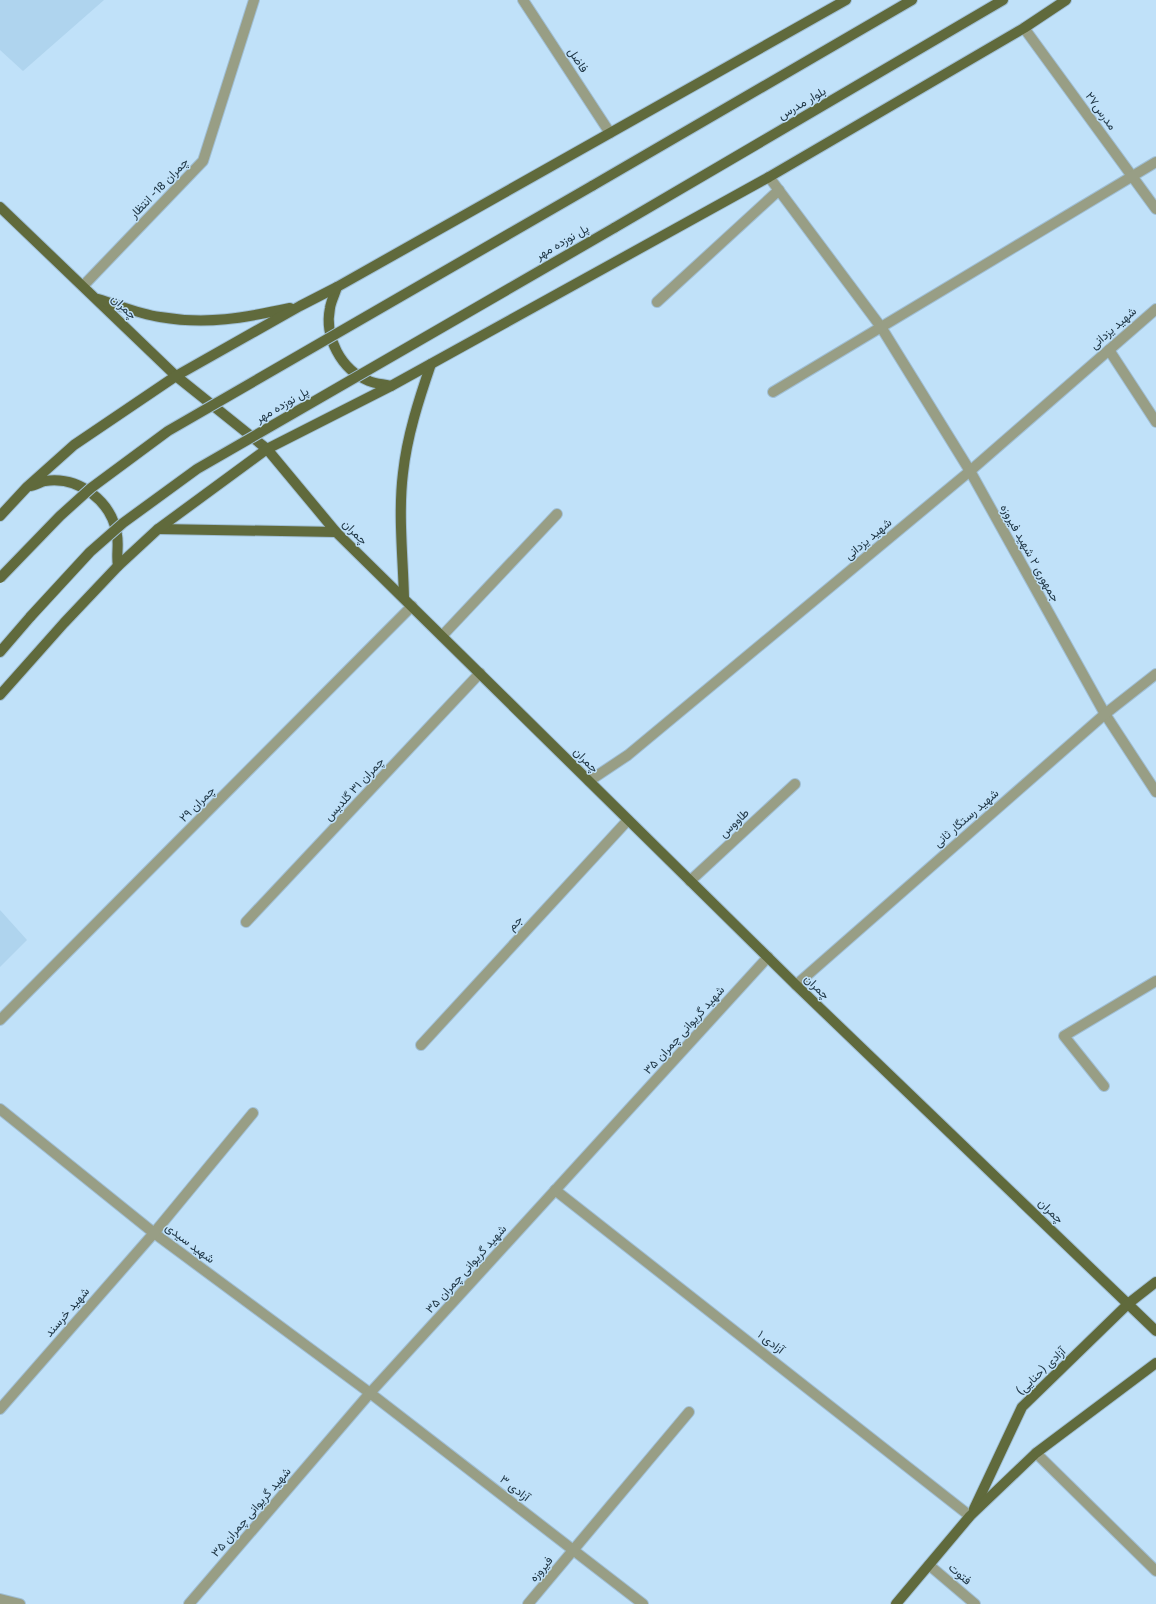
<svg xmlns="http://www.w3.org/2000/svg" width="1156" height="1604" font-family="'Fira Sans',Vazirmatn,sans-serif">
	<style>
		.built { fill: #afd4ee }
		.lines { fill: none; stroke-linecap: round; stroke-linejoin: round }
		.minor-casing { stroke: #a0bfd5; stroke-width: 12 }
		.major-casing { stroke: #a0bfd5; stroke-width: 12 }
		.minor { stroke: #989e85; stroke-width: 10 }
		.major { stroke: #606a3c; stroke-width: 10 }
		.major-bridge-casing { stroke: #a0bfd5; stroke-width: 12; stroke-linecap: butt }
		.major-bridge { stroke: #606a3c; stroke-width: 10 }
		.labels { text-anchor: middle; stroke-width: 3; stroke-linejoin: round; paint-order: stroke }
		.street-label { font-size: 12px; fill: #203746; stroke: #c0e1f9 }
	</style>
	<rect width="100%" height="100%" fill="#c0e1f9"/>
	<g class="built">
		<polygon points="0,0 104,0 23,71 0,50"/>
		<polygon points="0,910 27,940 0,967"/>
	</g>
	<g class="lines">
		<g class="minor-casing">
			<g id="minor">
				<polyline points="523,0 610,133"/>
				<polyline points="1024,28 1156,209"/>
				<polyline points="769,177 881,327 970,471 1105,714 1156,792"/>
				<polyline points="83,286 203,161 254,0"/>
				<polyline points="657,302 779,190"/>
				<polyline points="1109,350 1156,422"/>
				<polyline points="773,392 1156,162"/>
				<polyline points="442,636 557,514"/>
				<polyline points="589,781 628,755 970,471 1156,309"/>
				<polyline points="690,881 795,784"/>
				<polyline points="246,922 480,673"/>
				<polyline points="796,985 1105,714 1156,674"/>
				<polyline points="0,1020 412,606"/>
				<polyline points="421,1045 628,820"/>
				<polyline points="1104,1086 1064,1036 1156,981"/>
				<polyline points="0,1109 154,1233 370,1393 643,1604"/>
				<polyline points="555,1190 970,1516"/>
				<polyline points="0,1409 154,1233 253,1113"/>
				<polyline points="1036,1453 1156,1571"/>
				<polyline points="929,1565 975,1604"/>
				<polyline points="0,1599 20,1604"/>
				<polyline points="189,1604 370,1393 768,957"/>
				<polyline points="528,1604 689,1412"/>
			</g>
		</g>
		<g class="major-casing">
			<g id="major">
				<polyline points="592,186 912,0"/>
				<polyline points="0,207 176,376 267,449 336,532 796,985 1156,1331"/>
				<polyline points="614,228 1003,0"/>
				<path d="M 337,287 C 335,294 331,301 330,308 C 324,337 341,370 369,381 C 376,384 384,384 391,386"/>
				<path d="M 98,299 C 118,305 139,314 160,317 C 207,325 244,318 290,308"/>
				<path d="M 31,486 C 35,485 41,482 45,481 C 80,476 112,502 117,535 C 119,545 116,556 118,566"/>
				<polyline points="0,516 27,487 74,445 176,376 300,306 337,287 846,0"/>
				<polyline points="158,529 336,532"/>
				<path d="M 404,598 C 403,557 398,514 403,473 C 407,436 419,399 431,364"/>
				<polyline points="0,652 31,616"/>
				<polyline points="0,695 64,623 118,566 158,529 267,449 391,386 769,177 1024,28 1066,0"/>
				<polyline points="974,1509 1022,1407 1129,1303 1156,1282"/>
				<polyline points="896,1604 970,1516 1036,1453 1156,1363"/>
			</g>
		</g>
		<use href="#minor" class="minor"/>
		<use href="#major" class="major"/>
		<g class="major-bridge-casing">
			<g id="major-bridge">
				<polyline points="0,578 60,516 91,488 168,431 592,186"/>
				<polyline points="31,616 90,552 123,523 197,469 614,228"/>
			</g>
		</g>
		<use href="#major-bridge" class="major-bridge"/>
	</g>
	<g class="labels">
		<g class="street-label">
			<text transform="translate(578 60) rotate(57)" y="4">فاضل</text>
			<text transform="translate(802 103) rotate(-30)" y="4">بلوار مدرس</text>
			<text transform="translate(1101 111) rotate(54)" y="4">مدرس۲۷</text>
			<text transform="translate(159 188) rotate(-46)" y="4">چمران 18- انتظار</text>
			<text transform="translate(562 242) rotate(-30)" y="4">پل نوزده مهر</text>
			<text transform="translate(124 307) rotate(44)" y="4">چمران</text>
			<text transform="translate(1113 328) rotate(-41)" y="4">شهید یزدانی</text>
			<text transform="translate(282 405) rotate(-30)" y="4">پل نوزده مهر</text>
			<text transform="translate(355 532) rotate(45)" y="4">چمران</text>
			<text transform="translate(868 539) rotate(-40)" y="4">شهید یزدانی</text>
			<text transform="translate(1030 553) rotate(61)" y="4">جمهوری ۲ شهید فیروزه</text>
			<text transform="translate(586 760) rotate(45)" y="4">چمران</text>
			<text transform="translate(354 789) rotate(-47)" y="4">چمران ۳۱ گلدیس</text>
			<text transform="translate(197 804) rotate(-45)" y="4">چمران ۲۹</text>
			<text transform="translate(966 818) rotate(-41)" y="4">شهید رستگار ثانی</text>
			<text transform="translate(734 823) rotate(-43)" y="4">طاووس</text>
			<text transform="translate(515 923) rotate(-47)" y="4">جم</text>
			<text transform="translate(817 987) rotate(44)" y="4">چمران</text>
			<text transform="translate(684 1030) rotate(-48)" y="4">شهید گریوانی چمران ۳۵</text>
			<text transform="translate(1051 1211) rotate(44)" y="4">چمران</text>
			<text transform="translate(190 1243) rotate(37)" y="4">شهید سیدی</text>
			<text transform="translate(466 1269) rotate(-48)" y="4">شهید گریوانی چمران ۳۵</text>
			<text transform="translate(67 1312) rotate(-49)" y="4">شهید خرسند</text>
			<text transform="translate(771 1342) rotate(38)" y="4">آزادی ۱</text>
			<text transform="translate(1041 1371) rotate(-44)" y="4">آزادی (حنایی)</text>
			<text transform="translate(515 1488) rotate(38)" y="4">آزادی ۳</text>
			<text transform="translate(251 1512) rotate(-49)" y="4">شهید گریوانی چمران ۳۵</text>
			<text transform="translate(541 1569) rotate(-50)" y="4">فیروزه</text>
			<text transform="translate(960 1574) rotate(41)" y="4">فتوت</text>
		</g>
	</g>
</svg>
